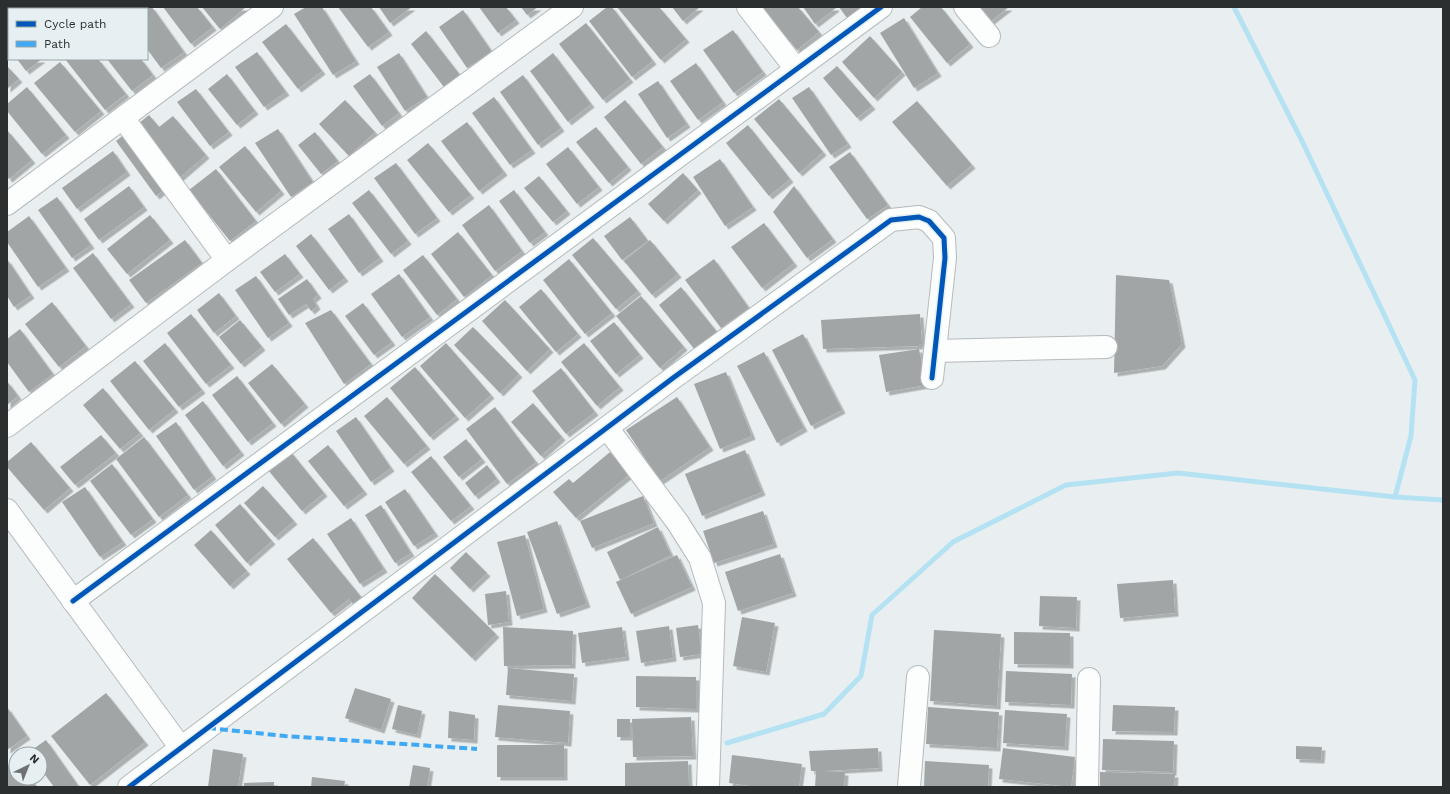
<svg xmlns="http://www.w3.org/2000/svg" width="1450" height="794" font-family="'Work Sans',sans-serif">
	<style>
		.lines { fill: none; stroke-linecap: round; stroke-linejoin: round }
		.stream { stroke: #b4e2f3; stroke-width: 5 }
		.building { fill: #a1a5a6; filter: url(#shadow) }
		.minor-casing { stroke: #b6babc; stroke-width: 24 }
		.minor { stroke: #fcfdfd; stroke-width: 22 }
		.quiet { stroke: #3fa9f5; stroke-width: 4; stroke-dasharray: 8 4; stroke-linecap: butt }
		.cycleway-casing { stroke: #e6f0f3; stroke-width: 8 }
		.cycleway { stroke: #0057b8; stroke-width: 5 }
	</style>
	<defs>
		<filter id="shadow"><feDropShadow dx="3.5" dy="3.5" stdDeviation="0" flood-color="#0004"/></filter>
	</defs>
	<rect width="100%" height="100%" fill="#e9eff0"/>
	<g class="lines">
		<g class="stream">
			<polyline points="1234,7 1303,143 1415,380 1411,436 1395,497"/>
			<polyline points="727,743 824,714 861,676 872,615 953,542 1066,485 1178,473 1395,497 1443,500"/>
		</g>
	</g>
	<g class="building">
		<polygon points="7,7 15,7 17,9 9,9 9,49 7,47"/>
		<polygon points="20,7 58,7 60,9 22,9"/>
		<polygon points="70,7 109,7 111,9 72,9"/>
		<polygon points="137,7 152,7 184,52 161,68 147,49 147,9 134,9"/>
		<polygon points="163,7 197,7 213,27 191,44"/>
		<polygon points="202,7 246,7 220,29"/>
		<polygon points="306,7 322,7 356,61 333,75 294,14"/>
		<polygon points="338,7 371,7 389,32 368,47"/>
		<polygon points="379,7 412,7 390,23"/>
		<polygon points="479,7 506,7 516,20 498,33"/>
		<polygon points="521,7 538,7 527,15"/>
		<polygon points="607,7 612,7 653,61 632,77 589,21"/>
		<polygon points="617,7 659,7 686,39 661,60"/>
		<polygon points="672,7 700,7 683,21"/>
		<polygon points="761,7 798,7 819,32 797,50"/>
		<polygon points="803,7 835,7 836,8 815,24"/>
		<polygon points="839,7 863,7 847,18"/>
		<polygon points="922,7 941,7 970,44 947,63 910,17"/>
		<polygon points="980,7 1009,7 991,21"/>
		<polygon points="463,10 492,52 467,68 439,27"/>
		<polygon points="904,18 938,73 914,88 880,33"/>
		<polygon points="586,23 630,79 603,100 559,44"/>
		<polygon points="286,24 322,71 298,89 262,42"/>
		<polygon points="733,30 763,72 734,93 703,50"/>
		<polygon points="426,31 463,79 447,91 411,44"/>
		<polygon points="870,36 902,72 874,98 842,62"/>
		<polygon points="257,52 286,92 264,107 235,67"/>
		<polygon points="399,53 427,97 405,111 377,67"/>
		<polygon points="553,53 591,104 568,122 530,71"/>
		<polygon points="17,59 42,59 26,71"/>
		<polygon points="65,59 98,59 126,94 105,110"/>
		<polygon points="107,59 141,59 153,75 132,91"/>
		<polygon points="60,62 101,111 75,132 34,83"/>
		<polygon points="696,63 723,102 698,120 670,81"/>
		<polygon points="7,66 19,79 7,89"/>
		<polygon points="837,66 872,106 857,118 823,78"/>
		<polygon points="227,74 255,111 237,125 208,89"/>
		<polygon points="370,74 399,113 382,126 353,86"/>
		<polygon points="523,75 561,128 538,145 500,92"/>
		<polygon points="658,81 687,124 667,138 638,94"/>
		<polygon points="27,87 66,135 42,154 7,111 7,104"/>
		<polygon points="809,87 848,144 831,155 792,98"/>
		<polygon points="196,89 229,132 210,146 177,102"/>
		<polygon points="494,97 532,150 510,165 472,113"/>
		<polygon points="779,99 823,152 799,173 754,119"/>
		<polygon points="345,100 375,132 349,156 319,124"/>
		<polygon points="625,100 663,147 641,164 604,117"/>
		<polygon points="917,101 972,165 947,186 892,122"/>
		<polygon points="149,115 159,127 173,116 206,155 177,180 133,128"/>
		<polygon points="467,122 504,172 479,191 441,141"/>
		<polygon points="748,125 790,179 769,196 726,143"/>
		<polygon points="596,127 628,167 609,183 576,142"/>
		<polygon points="278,129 313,182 291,197 255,143"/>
		<polygon points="7,130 32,160 9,179 7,177"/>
		<polygon points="130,130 170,185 156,196 116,141"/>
		<polygon points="315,132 338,161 321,174 298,145"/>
		<polygon points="428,143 471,195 449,212 407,160"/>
		<polygon points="245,146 281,191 256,212 219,167"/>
		<polygon points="568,147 599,187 577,204 546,164"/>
		<polygon points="113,151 127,172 77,209 62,188"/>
		<polygon points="850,152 888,205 867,219 829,167"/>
		<polygon points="720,159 753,207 725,226 693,177"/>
		<polygon points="396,163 437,218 415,234 374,178"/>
		<polygon points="216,169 256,221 230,241 189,190"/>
		<polygon points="683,173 698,190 664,221 648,204"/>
		<polygon points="539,176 567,211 553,222 524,188"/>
		<polygon points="129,186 144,207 99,240 84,219"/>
		<polygon points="794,186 833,239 807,258 773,212"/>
		<polygon points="369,190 408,241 391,254 352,203"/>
		<polygon points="514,190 545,232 530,243 499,201"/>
		<polygon points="57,197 91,245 72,258 38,210"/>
		<polygon points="489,205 522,251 495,271 462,225"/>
		<polygon points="349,214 380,258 359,273 328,229"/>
		<polygon points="150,215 170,240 127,274 107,249"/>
		<polygon points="29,216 66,268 38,287 7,242 7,232"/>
		<polygon points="630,217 648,241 622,260 604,236"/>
		<polygon points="764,223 794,263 762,288 731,247"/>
		<polygon points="458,232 492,275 464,297 431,254"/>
		<polygon points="311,234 345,278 329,290 296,246"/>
		<polygon points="593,238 638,291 616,309 572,255"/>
		<polygon points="185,240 202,263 146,303 129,280"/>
		<polygon points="650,240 678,274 652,295 624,261"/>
		<polygon points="93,253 131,304 111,319 73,268"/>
		<polygon points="285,254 300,274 275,292 260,272"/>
		<polygon points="423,255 457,299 437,315 403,270"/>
		<polygon points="7,259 31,295 14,307 7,296"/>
		<polygon points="569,259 612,313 585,334 543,280"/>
		<polygon points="714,259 749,308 721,328 685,280"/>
		<polygon points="399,274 430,317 402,337 371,294"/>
		<polygon points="1116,275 1169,280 1182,344 1162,366 1114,373"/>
		<polygon points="256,276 289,323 268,338 235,290"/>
		<polygon points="307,279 318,295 313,299 317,306 311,311 306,304 289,315 278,299"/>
		<polygon points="681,287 717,332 695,350 659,305"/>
		<polygon points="541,289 578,334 556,352 519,307"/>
		<polygon points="219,293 236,316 214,333 197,310"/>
		<polygon points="641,296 684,347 660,368 616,316"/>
		<polygon points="505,300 550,349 527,371 482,321"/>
		<polygon points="52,302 86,346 59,367 25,324"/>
		<polygon points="363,303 392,342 374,355 345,316"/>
		<polygon points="331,310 371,364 344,384 305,323"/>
		<polygon points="191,314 231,365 206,384 167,333"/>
		<polygon points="920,314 922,344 919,344 919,346 823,349 821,320"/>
		<polygon points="240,320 262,347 241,364 219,337"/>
		<polygon points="614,322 640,355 616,374 590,341"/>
		<polygon points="473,327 519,374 500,393 454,345"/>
		<polygon points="20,329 53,374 29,392 7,362 7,339"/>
		<polygon points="803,334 842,410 811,426 772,350"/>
		<polygon points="165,343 202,390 179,407 143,361"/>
		<polygon points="446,343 491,395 465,418 420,366"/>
		<polygon points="584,343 620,387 597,406 561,362"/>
		<polygon points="919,349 926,385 886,392 879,355"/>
		<polygon points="764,352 804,428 777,443 737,366"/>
		<polygon points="135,361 175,409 149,430 110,381"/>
		<polygon points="272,364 305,404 281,424 248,383"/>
		<polygon points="415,367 456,416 430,437 390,388"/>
		<polygon points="561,368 595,412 566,434 532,391"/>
		<polygon points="726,372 752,436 720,449 694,384"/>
		<polygon points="237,376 273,423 248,442 212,395"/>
		<polygon points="7,381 18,396 7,405"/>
		<polygon points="103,388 140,433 120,449 83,405"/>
		<polygon points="387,397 427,446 404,464 364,416"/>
		<polygon points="677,397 710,447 660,481 626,430"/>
		<polygon points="203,401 241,452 223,466 185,415"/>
		<polygon points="533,403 562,437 541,456 511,422"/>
		<polygon points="495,407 536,462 507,484 466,429"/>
		<polygon points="356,417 391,468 371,482 336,431"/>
		<polygon points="176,422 213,476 194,490 156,436"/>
		<polygon points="101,435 116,453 75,485 60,467"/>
		<polygon points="144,437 188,495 159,517 116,459"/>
		<polygon points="466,439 482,459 459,477 443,457"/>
		<polygon points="31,442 70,488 44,510 7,467 7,462"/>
		<polygon points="328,445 364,491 344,506 308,461"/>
		<polygon points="745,450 762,492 702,516 685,474"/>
		<polygon points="290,451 324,493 302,511 268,470"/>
		<polygon points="610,452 629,475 576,518 553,492 569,479 573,483"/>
		<polygon points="431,456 471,506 451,521 411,472"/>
		<polygon points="112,464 153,519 131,535 90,481"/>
		<polygon points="487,465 497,479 475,496 465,483"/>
		<polygon points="263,486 294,521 275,537 244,503"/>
		<polygon points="85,487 123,542 100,557 62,502"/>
		<polygon points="405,489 435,533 414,546 385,502"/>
		<polygon points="643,496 654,523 592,548 580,521"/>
		<polygon points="240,504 272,541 247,563 215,525"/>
		<polygon points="381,505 411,553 395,563 365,515"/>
		<polygon points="763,511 774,544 714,563 703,531"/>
		<polygon points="351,518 384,569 360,584 327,534"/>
		<polygon points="557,521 587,604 557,614 527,532"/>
		<polygon points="658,527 671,555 620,580 607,552"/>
		<polygon points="211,530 247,571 230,586 194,545"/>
		<polygon points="525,535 544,609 517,616 497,542"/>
		<polygon points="313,538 362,598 354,605 349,599 331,613 287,559"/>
		<polygon points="466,552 487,573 470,589 450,568"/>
		<polygon points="780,554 793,593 738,611 725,572"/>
		<polygon points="677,555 692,587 631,614 616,582"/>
		<polygon points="435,574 496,634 472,658 412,598"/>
		<polygon points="1173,580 1175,613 1120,618 1117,584"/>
		<polygon points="506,591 509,622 488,625 485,594"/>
		<polygon points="1040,596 1077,597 1076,628 1039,626"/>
		<polygon points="742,617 775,623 766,672 733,666"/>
		<polygon points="698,625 702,654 680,657 676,628"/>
		<polygon points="669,626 673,658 641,663 636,631"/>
		<polygon points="503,627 573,631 572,665 504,666"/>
		<polygon points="622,627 626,657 582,663 578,633"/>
		<polygon points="934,630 1001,634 997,706 930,701"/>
		<polygon points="1014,632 1070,633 1070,665 1014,664"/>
		<polygon points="508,668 574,674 572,701 506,695"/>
		<polygon points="1006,671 1072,674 1071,705 1005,702"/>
		<polygon points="636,676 696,677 696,709 636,707"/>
		<polygon points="355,688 391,699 381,730 345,718"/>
		<polygon points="106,693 145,742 90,785 51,736"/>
		<polygon points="398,705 422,711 417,735 392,729"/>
		<polygon points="498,705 570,711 568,743 495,737"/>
		<polygon points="1113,705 1175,707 1174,732 1112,731"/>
		<polygon points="7,707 27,736 7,750"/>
		<polygon points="928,707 999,712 997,748 926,744"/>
		<polygon points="1005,710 1067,714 1065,747 1003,743"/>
		<polygon points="449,711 475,715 474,740 448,738"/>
		<polygon points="691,717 693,756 633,757 632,719"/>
		<rect x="617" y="719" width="13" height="18"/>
		<polygon points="1103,739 1174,741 1173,772 1102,770"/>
		<polygon points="46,740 79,787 54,787 40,768 40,754 30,754 29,752"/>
		<rect x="497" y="745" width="67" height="32"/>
		<polygon points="1296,746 1322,747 1321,760 1296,759"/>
		<polygon points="878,748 879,768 824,771 845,772 844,787 815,787 816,771 811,771 809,751"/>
		<polygon points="1003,748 1075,757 1071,787 999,779"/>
		<polygon points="213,749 243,754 238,787 208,787"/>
		<polygon points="732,755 802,764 799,787 757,787 729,783"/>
		<polygon points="14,760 16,762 16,778 30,778 37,787 7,787 7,766"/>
		<polygon points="688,761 689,787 625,787 625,763"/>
		<polygon points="925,761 989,765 988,787 924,787"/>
		<polygon points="413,765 430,768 427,787 409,787"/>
		<polygon points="1100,772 1175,774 1174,787 1100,787"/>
		<polygon points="312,777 345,781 344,787 311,787"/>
		<polygon points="274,782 274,787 244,787 244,783"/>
	</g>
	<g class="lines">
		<g class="minor-casing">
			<g id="minor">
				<polyline points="748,7 796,69"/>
				<polyline points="965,7 989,36"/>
				<polyline points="123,118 227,260"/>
				<polyline points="7,204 272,7"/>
				<polyline points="935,351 1106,347"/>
				<polyline points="7,426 227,260 572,7"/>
				<polyline points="608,429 678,523 700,558 714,603 708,787"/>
				<polyline points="7,510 181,748"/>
				<polyline points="73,601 881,7"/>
				<polyline points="129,787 673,378 891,220 919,217 929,221 944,238 945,258 932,378"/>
				<polyline points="909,787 918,677"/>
				<polyline points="1087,787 1089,679"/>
			</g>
		</g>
		<use href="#minor" class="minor"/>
		<polyline class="quiet" points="208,728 285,736 477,749"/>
		<g class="cycleway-casing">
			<g id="cycleway">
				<polyline points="73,601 881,7"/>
				<polyline points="129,787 673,378 891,220 919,217 929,221 944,238 945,258 932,378"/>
			</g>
		</g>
		<use href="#cycleway" class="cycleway"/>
	</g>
	<rect width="1450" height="794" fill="none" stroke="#2b2f30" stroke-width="16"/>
	<rect x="8" y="8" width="140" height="52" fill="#e6f0f3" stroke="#9ba3a5"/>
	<rect x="16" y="21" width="20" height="6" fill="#0057b8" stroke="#9ba3a5"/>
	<text x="44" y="28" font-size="12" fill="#2b2f30">Cycle path</text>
	<rect x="16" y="41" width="20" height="6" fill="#3fa9f5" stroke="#9ba3a5"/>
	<text x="44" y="48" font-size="12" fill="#2b2f30">Path</text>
	<g transform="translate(28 766) rotate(43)"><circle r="19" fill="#e6f0f3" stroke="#9ba3a5"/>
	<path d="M0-3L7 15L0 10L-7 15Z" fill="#6e7273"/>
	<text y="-6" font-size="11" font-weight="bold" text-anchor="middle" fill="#2b2f30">N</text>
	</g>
</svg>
